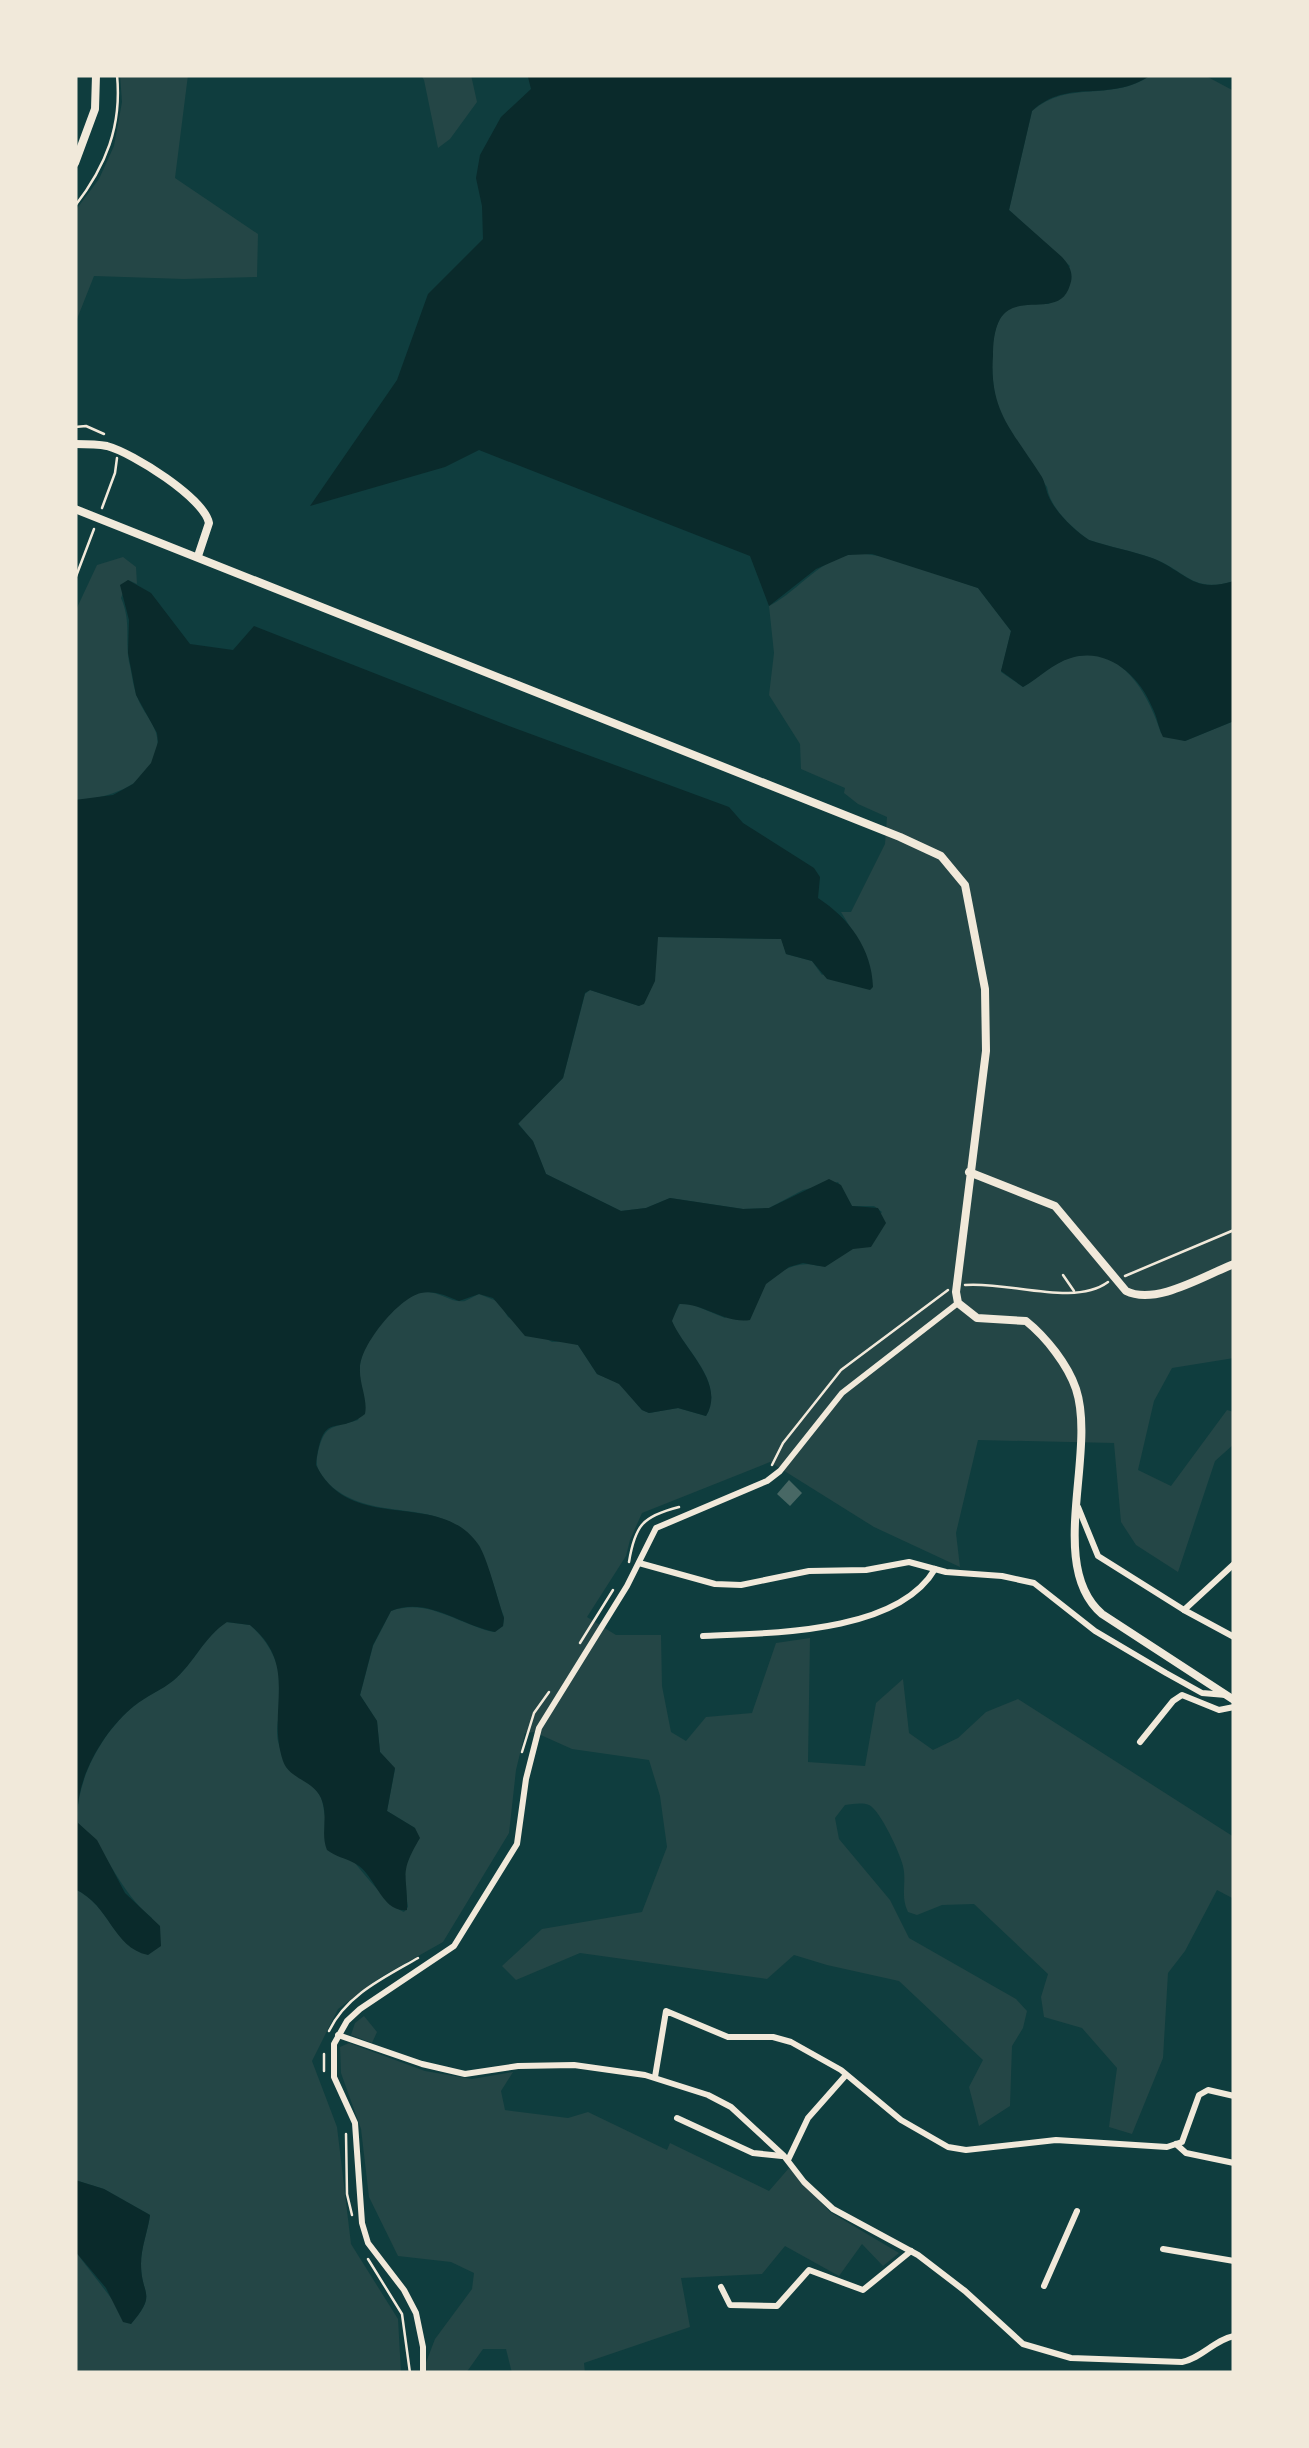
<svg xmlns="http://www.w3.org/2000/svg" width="1309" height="2448" font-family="Arial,sans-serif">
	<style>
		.green { fill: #244646 }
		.water { fill: #0a2a2b }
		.building { fill: #486865 }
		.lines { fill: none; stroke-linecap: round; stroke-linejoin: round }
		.path { stroke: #f1e9da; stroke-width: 2.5 }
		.minor { stroke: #f1e9da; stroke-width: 6 }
		.tertiary { stroke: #f1e9da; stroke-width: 8 }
	</style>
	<rect width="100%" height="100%" fill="#0f3d3e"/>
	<g class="green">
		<polygon points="120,75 188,75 175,178 258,234 257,277 184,279 94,276 75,324 75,211 99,179 114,146 122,102"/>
		<polygon points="421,75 471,75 477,102 450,139 438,148 424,80"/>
		<path d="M 1151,75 L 1204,75 L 1234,91 L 1234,581 C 1192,594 1187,571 1152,558 C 1132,551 1110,547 1089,540 C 1072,528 1050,508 1047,487 C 1032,465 1014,444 1003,421 C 991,397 983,324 1010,308 C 1021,302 1038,304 1049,304 L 1070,266 L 1009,210 L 1032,111 C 1068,79 1112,103 1151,75 Z"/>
		<path d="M 859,553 L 892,558 L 978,588 L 1011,631 L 1001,672 L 1023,687 C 1038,678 1052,664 1069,658 C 1120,641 1148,693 1161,733 L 1185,741 L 1234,721 L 1234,1358 L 1172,1368 L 1154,1401 L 1138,1470 L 1171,1486 L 1227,1410 L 1234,1412 L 1234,1444 L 1215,1461 L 1178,1572 L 1136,1545 L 1121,1522 L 1114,1443 L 978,1440 L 956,1533 L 960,1567 L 874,1527 L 770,1462 L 642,1513 L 630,1540 L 626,1556 L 587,1617 L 616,1635 L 661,1635 L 662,1686 L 671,1732 L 686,1741 L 706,1717 L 752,1713 L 776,1643 L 810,1638 L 808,1762 L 865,1766 L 876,1703 L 903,1679 L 909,1733 L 933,1750 L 958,1738 L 986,1712 L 1018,1699 L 1234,1837 L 1234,1899 L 1217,1890 L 1185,1951 L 1168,1973 L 1163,2058 L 1132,2134 L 1109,2127 L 1117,2068 L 1082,2028 L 1044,2017 L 1041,1997 L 1048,1974 L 974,1904 L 942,1905 L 917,1915 L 908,1912 C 900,1896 907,1883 903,1866 C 900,1853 880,1810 869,1805 C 862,1802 853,1804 845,1805 L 835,1818 L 839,1839 L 890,1900 L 909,1938 L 1016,1999 L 1027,2011 L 1023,2028 L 1012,2046 L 1010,2106 L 979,2126 L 969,2087 L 983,2060 L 899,1981 L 827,1965 L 794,1955 L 767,1979 L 580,1953 L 516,1980 L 502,1966 L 542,1929 L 642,1912 L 667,1847 L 660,1796 L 649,1760 L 572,1749 L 534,1732 L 525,1733 L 516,1770 L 509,1833 L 443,1942 L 381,1977 L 338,2009 L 312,2061 L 337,2127 L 351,2244 L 398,2319 L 401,2373 L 75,2373 L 75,2251 L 131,2324 C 158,2293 141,2296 141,2264 C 141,2247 148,2231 150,2215 L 104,2189 L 75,2180 L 75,1889 C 111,1906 112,1947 149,1954 L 152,1918 C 119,1892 109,1852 78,1823 C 74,1782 103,1731 134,1706 C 146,1696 161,1690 174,1680 C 194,1663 203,1638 226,1622 L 250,1625 C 275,1647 284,1674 280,1707 C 278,1721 275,1732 279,1745 C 290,1781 299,1769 317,1791 C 324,1799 323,1810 326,1820 C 332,1837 388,1907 404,1912 L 408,1907 L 403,1872 L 412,1850 L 415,1828 L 387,1811 L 395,1769 L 380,1752 L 377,1721 L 360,1695 L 373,1646 L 391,1611 C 427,1597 460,1625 494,1632 L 503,1626 L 504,1617 C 494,1590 488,1553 466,1533 C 430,1499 369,1522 329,1484 C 322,1476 315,1469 317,1457 C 324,1423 330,1429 358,1420 C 370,1393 358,1392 360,1366 C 362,1341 394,1302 418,1293 C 435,1287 450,1304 465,1301 C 470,1299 474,1296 479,1294 L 499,1302 L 508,1317 L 552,1342 L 567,1341 L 578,1345 L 597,1374 L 619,1383 L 642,1410 L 649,1413 L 678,1408 L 706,1416 C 726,1382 684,1350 671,1320 L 680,1304 L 691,1304 L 725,1318 C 750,1297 784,1255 818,1266 L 846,1252 L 882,1212 L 874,1206 L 852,1206 L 838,1182 L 803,1190 L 769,1208 L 743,1209 L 670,1198 L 646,1208 L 621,1211 L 546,1174 L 533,1142 L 518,1123 L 563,1078 L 585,994 L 590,990 L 639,1006 L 657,937 L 782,939 L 786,954 L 812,961 L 822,975 L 863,948 L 841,912 L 851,912 L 885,844 L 887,817 L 858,804 L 844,793 L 845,788 L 801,769 L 800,744 L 769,695 L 774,653 L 769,606 C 802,589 819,557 859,553 Z"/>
		<path d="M 123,557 L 136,567 L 137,584 L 128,580 L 121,598 C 132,623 124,640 130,666 C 132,675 133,686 137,696 C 141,710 155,723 157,737 C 164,781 108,800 75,800 L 75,612 L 97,565 Z"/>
		<polygon points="364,2016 377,2032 372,2043 351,2035 355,2023"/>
		<polygon points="349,2043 425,2071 472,2079 513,2072 501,2091 505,2110 568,2118 588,2112 667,2150 670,2143 769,2191 789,2168 830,2212 899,2253 883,2266 862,2244 839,2276 785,2246 762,2274 681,2278 690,2327 584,2363 585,2373 512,2373 506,2349 483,2349 466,2373 422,2373 435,2339 472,2289 474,2273 451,2262 398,2256 369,2197 361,2129 341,2073 340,2047"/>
	</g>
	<g class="water">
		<path d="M 519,75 L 1151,75 C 1108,104 1069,77 1032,111 L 1009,210 L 1062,257 C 1070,266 1074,274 1070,285 C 1060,320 1017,291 1000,319 C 994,330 993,344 993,356 C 989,411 1013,431 1040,474 C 1045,481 1045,487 1048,495 C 1055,512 1074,530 1089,540 C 1110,547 1132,551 1152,558 C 1187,572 1192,594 1234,581 L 1234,721 L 1185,741 L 1163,737 C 1158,727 1157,716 1152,707 C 1139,675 1107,647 1071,658 C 1053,663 1039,678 1023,687 L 1001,671 L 1011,631 L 978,588 L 872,554 L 848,555 L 816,569 L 769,606 L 750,556 L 479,450 L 445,467 L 310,506 L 397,380 L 428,294 L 483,239 L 482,206 L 476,178 L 480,155 L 501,117 L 531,89 L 528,77 Z"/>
		<path d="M 128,580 L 151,593 L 190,644 L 233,650 L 254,626 L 509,726 L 729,807 L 743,823 L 814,868 L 820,877 L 818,898 C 849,918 872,949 873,987 L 870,990 L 827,979 L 812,961 L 786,954 L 781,939 L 658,937 L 655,981 L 644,1004 L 639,1006 L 590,990 L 585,993 L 563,1078 L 518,1124 L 533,1141 L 546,1174 L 621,1211 L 646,1208 L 670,1198 L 743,1209 L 769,1208 L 829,1179 L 841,1185 L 852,1206 L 878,1208 L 886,1223 L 871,1247 L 853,1249 L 825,1267 L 803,1263 L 789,1267 L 766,1284 L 750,1320 C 725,1324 704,1303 679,1304 L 672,1321 C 684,1350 726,1383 706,1416 L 678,1408 L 649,1413 L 642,1410 L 619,1384 L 597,1374 L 578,1345 L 525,1336 L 493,1298 L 479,1294 L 459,1301 C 447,1296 434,1290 421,1293 C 398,1298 360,1346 360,1368 C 359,1384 368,1399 365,1414 C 336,1437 323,1408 316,1465 C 351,1536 439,1488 478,1544 C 487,1556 498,1601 504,1618 L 503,1626 L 495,1632 C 460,1625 427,1596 391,1611 L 373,1645 L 360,1695 L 377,1721 L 380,1752 L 395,1768 L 387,1811 L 415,1828 L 420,1838 C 398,1875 408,1873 407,1910 C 381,1913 376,1875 356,1864 C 346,1858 336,1857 327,1850 C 320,1833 329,1816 321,1798 C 313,1780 289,1779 283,1761 C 266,1710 300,1666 250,1625 L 227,1622 C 204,1637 194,1663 174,1680 C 162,1690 146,1696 134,1706 C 103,1731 73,1782 78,1823 L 97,1840 L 125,1893 L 160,1926 L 161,1946 L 148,1955 C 112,1947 111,1906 75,1889 L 75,800 L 113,795 L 133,784 L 151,763 L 158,742 L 157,733 L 136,695 L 128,653 L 129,620 L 120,585 Z"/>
		<path d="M 75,2180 L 104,2189 L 150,2215 C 148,2231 141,2247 141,2264 C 141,2296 158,2292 131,2324 L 123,2322 L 106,2288 L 75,2251 Z"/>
	</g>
	<polygon class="building" points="789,1480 802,1493 790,1506 777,1494"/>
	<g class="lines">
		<g class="path">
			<path d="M 75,206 C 106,166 122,126 117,75"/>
			<polyline points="75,427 86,426 104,434"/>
			<polyline points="102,508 115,473 117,458"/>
			<polyline points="75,579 94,529"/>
			<polyline points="1063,1275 1074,1291"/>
			<polyline points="1125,1276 1234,1230"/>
			<path d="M 965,1285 C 1009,1281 1074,1307 1108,1282"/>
			<polyline points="772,1465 783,1443 841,1370 948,1290"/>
			<path d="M 629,1562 C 635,1525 643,1516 679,1507"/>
			<polyline points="580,1643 613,1590"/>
			<polyline points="522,1752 534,1713 549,1692"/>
			<path d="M 329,2031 C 346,1995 385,1977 418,1958"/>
			<polyline points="324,2071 324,2054"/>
			<polyline points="346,2134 347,2194 352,2215"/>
			<polyline points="368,2259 402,2314 410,2373"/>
		</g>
		<g class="minor">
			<polyline points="1078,1507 1098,1556 1184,1610 1234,1637"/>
			<polyline points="639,1563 715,1584 741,1585 809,1571 866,1570 909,1562 946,1572 1002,1576 1034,1583 1095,1631 1166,1673 1202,1693 1226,1695"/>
			<polyline points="1184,1610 1234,1564"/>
			<path d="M 703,1636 C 769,1633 897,1634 935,1569"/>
			<polyline points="1140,1742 1173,1701 1182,1695 1219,1710 1234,1707"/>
			<path d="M 338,2035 L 422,2064 L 465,2074 L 518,2066 L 574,2065 L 645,2075 L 708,2095 L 731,2107 L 784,2156 L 804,2182 L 833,2209 L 918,2255 L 965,2291 L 1023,2344 L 1071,2358 L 1182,2362 C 1202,2358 1214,2340 1234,2336"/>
			<polyline points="655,2077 666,2011 728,2037 773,2037 791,2042 841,2070 901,2120 948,2147 966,2150 1056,2140 1167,2147 1182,2142 1199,2095 1208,2090 1234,2096"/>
			<polyline points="677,2118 753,2153 782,2156"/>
			<polyline points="1176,2144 1186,2153 1234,2163"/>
			<polyline points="788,2160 808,2118 846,2075"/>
			<polyline points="1163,2249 1234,2261"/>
			<polyline points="1044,2286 1077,2211"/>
			<polyline points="721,2287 730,2305 777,2306 809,2270 863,2290 911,2251"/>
			<polyline points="423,2373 423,2347 416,2313 404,2290 368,2243 362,2223 355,2123 334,2077 334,2044 347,2021 360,2009 454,1946 517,1844 526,1779 539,1728 627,1586 656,1528 767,1481 780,1471 842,1393 958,1303"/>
		</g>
		<g class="tertiary">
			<polyline points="75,163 95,109 96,75"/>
			<path d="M 75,444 C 86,444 97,444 107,446 C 133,453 204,498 209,523 L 198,556"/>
			<path d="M 75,509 L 900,837 L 941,856 L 965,885 L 985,989 L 986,1051 L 956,1292 L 958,1303 L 977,1318 L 1026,1321 C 1046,1337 1068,1365 1076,1389 C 1097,1453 1046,1566 1102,1614 L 1234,1700"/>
			<path d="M 969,1172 L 1055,1206 L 1126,1291 C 1156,1306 1205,1275 1234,1264"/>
		</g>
	</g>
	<rect width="1309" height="2448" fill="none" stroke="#f1e9da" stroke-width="155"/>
</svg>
